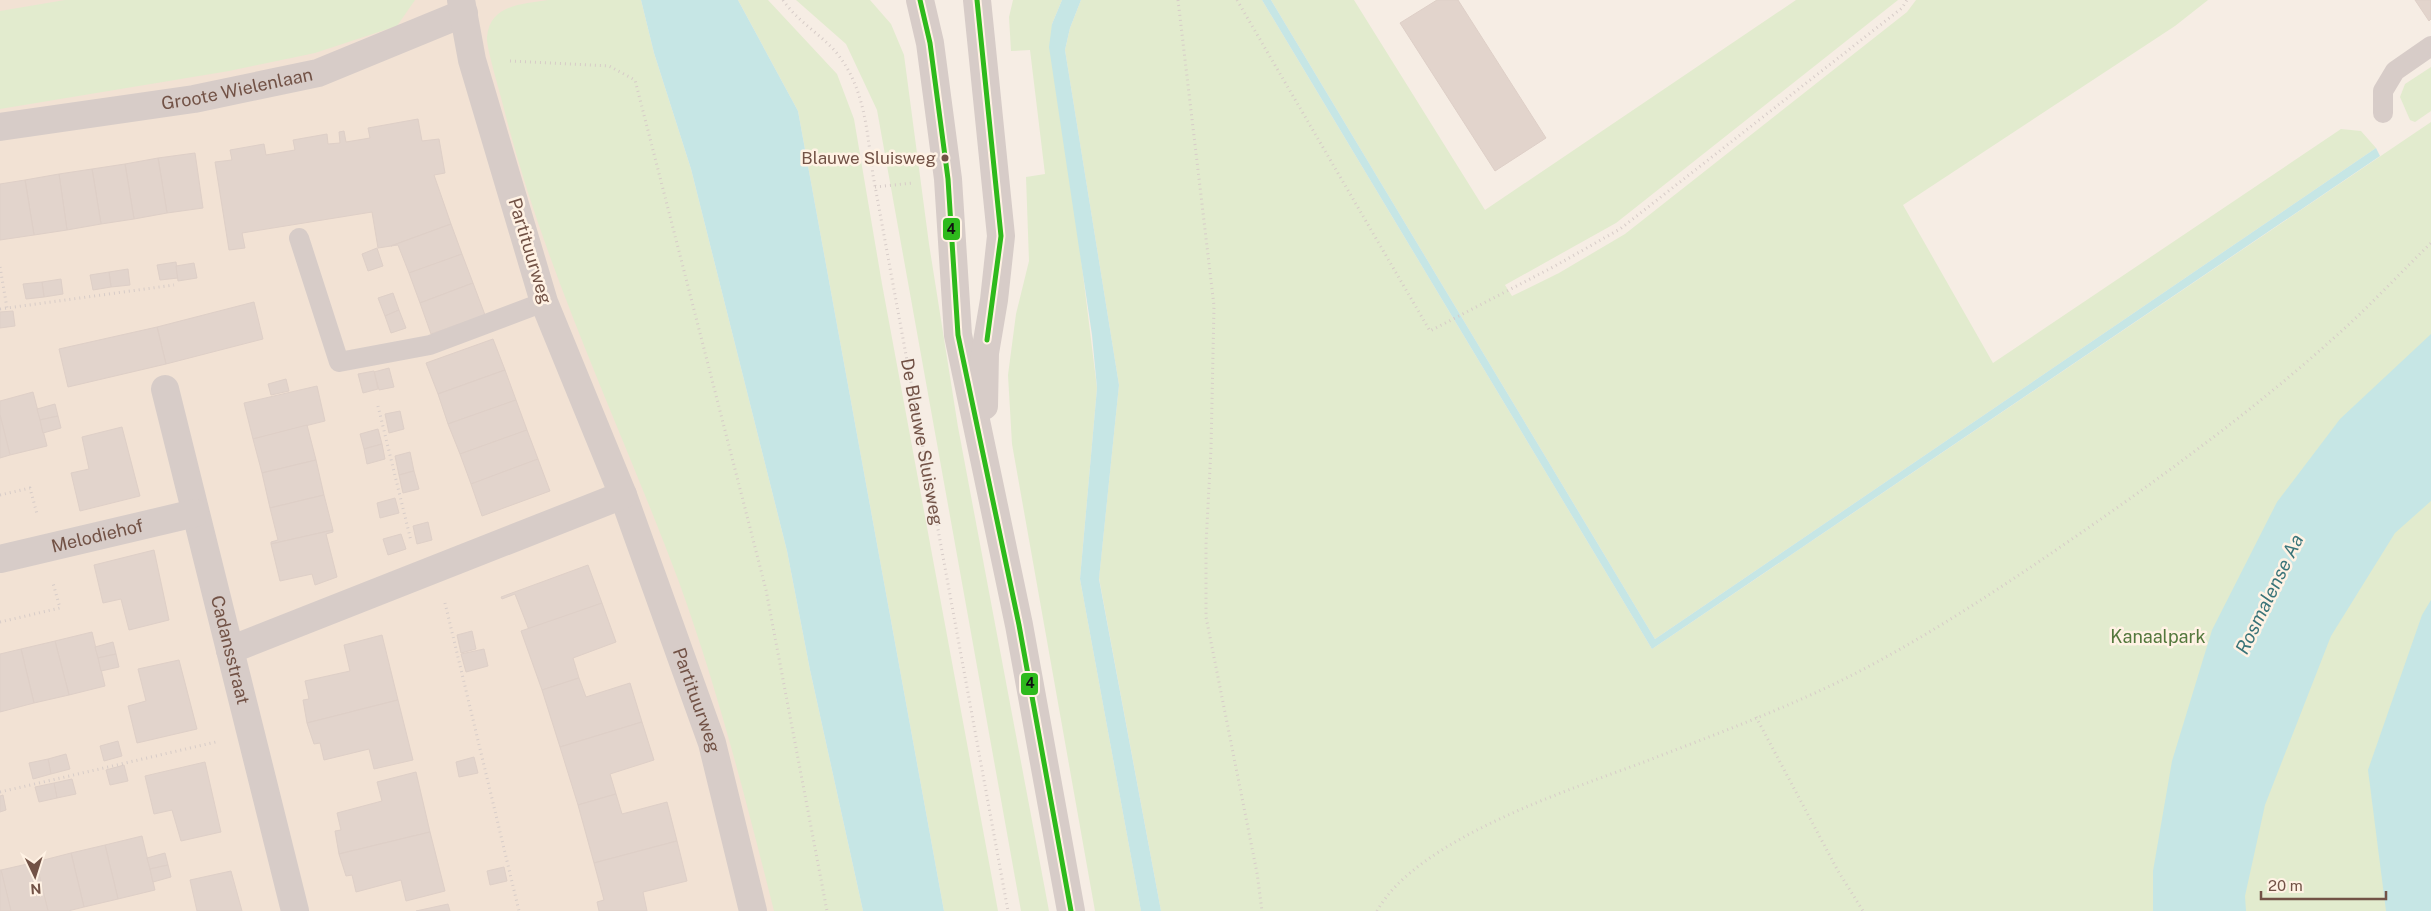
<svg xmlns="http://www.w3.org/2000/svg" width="2431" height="911" font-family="'Public Sans',sans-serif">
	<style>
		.residential { fill: #f2e2d4 }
		.green { fill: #e2ebce }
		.water { fill: #c6e6e5 }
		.building { fill: #e2d4cc; stroke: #decfc7 }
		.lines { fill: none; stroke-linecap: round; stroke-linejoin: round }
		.path { stroke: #d7ccc8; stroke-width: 3; stroke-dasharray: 1 4; stroke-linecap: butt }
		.lane { stroke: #d7ccc8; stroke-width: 20 }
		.street { stroke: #d7ccc8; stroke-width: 28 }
		.secondary { stroke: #d7ccc8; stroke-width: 28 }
		.bus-1-casing { stroke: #fff2e4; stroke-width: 9 }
		.bus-1 { stroke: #2eba1c; stroke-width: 5 }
		.bus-dot { fill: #725246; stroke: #fff2e4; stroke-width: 2 }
		.labels { text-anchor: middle; stroke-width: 5; stroke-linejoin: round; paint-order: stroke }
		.bus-label { font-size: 17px; fill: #725246; stroke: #fff2e4; text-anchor: end }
		.street-label { font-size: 18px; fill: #725246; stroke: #fff2e4 }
		.park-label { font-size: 18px; fill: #54783d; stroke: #fff2e4 }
		.water-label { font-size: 19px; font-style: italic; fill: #3a7479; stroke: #fff2e4 }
		.line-badge { stroke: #fff2e4; stroke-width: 2 }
		.pale-badge-label { font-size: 14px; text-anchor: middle; font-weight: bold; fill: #111 }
	</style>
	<rect width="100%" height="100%" fill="#f6ede4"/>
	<polygon class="residential" points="0,0 558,0 792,911 0,911"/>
	<g class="green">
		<polygon points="65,0 415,0 397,26 315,53 229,71 0,109 0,11"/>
		<path d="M 548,0 L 641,0 L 654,53 L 691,169 L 787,551 L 810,670 L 863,911 L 774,911 C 746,800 718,690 679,582 C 620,424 544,270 503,105 C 500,92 486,47 487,37 C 490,4 523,4 548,0 Z"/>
		<polygon points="738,0 768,0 837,74 854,119 882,284 998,911 944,911 798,111"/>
		<polygon points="796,0 870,0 891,24 904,55 929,244 958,427 1049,911 1021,911 877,110 846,44"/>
		<polygon points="1013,0 1062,0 1052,24 1097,388 1080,579 1141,911 1095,911 1012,444 1008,375 1016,314 1029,261 1026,177 1045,174 1030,50 1011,51 1009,17"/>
		<polygon points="1081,0 1262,0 1652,649 2431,122 2431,911 1161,911 1099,578 1119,385 1065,50 1070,28"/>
		<polygon points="1271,0 1354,0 1485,210 1796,0 1898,0 1616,223 1505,285 1512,296 1559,273 1625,234 1907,12 1916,0 2208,0 2175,26 1903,205 1993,363 2341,129 2361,131 2376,148 1655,639"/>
		<polygon points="2431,67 2431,111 2415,122 2410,120 2400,97 2405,84"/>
	</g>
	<g class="water">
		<polygon points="641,0 738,0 798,111 944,911 863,911 810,670 787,551 691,169 654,53"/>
		<polygon points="1062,0 1081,0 1070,28 1065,50 1119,385 1099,579 1161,911 1141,911 1080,579 1097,388 1092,335 1049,47 1052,24"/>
		<polygon points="1262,0 1271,0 1655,639 2376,148 2380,156 1652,649"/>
		<polygon points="2431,334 2431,501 2395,533 2331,636 2265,805 2245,896 2246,911 2153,911 2153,871 2172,761 2212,630 2277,502 2340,419"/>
		<polygon points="2431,600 2431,911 2386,911 2368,770 2422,615"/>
	</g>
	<g class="building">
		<polygon points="1437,0 1458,0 1546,138 1495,171 1400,23"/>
		<polygon points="2415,0 2431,0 2431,19 2429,21"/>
		<polygon points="418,119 422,141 439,139 445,173 434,175 451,224 391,246 378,248 372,212 242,233 245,248 229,250 215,162 232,160 230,150 264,144 266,155 295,150 293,140 327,134 328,144 340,143 339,132 344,131 346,142 370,138 368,128"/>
		<polygon points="195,153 203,208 167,213 158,158"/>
		<polygon points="158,158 167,213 134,219 125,164"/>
		<polygon points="125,164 134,219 101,224 92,169"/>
		<polygon points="92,169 101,224 67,230 59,174"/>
		<polygon points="59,174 67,230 34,235 25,180"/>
		<polygon points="25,180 34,235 0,240 0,184"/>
		<polygon points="451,224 462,254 409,273 398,245 391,246"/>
		<polygon points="377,248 383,266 368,271 362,254"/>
		<polygon points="462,254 473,283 420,303 409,273"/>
		<polygon points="176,262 178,278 160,280 157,265"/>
		<polygon points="194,263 197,278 178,281 176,266"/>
		<polygon points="128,269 130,285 111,287 109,272"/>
		<polygon points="109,272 111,287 93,290 90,275"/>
		<polygon points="61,279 63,294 44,297 42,282"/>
		<polygon points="42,282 44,297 26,299 23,284"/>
		<polygon points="473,283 485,315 431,334 420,303"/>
		<polygon points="393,293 399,310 385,316 378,298"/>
		<polygon points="254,302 263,339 166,364 157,327"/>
		<polygon points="399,310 406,328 391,333 385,316"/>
		<polygon points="13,311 15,326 0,328 0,312"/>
		<polygon points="157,327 166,364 68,387 59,349"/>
		<polygon points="493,339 505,370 438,394 426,363"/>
		<polygon points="389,368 394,387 379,390 374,372"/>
		<polygon points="505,370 516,400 448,424 438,394"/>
		<polygon points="374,371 378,389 363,393 358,374"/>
		<polygon points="286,379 289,391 271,395 268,384"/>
		<polygon points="317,386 325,421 253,439 244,403"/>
		<polygon points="33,392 47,446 10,455 0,415 0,401"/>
		<polygon points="516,400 527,430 460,454 448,424"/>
		<polygon points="55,404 58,416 40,420 37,409"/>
		<polygon points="400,411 404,429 389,433 385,414"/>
		<polygon points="0,415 10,455 0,458"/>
		<polygon points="58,416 61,428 43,433 40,420"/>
		<polygon points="307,425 316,460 262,473 253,439"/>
		<polygon points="122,427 140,496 80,511 71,473 89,469 82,437"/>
		<polygon points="378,429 382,444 364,449 360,434"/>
		<polygon points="527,430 538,459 471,484 460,454"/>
		<polygon points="382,444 385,459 367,464 364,449"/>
		<polygon points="410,452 414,471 399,475 395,456"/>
		<polygon points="538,459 550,491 482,516 471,484"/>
		<polygon points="316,460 324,495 270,508 262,473"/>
		<polygon points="414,471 419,489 403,493 399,475"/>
		<polygon points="324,495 333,530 271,544 271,542 278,540 270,508"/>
		<polygon points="395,498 399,513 380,518 377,503"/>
		<polygon points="428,522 432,540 417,544 413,526"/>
		<polygon points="333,530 333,532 326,534 337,577 315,585 312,574 280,581 271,544"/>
		<polygon points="401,534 406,549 388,555 383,539"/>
		<polygon points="154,550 169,620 129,630 121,599 103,603 94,565"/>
		<polygon points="588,565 602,603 529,630 515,594 502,599 501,597"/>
		<polygon points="602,603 616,642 573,658 579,678 542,690 521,631"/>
		<polygon points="472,631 476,649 461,653 457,635"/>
		<polygon points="92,632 105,686 69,695 55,641"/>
		<polygon points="382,635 398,700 307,723 303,700 309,699 305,681 350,671 344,645"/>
		<polygon points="55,641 69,695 34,703 21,649"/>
		<polygon points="113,642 116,654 98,658 95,647"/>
		<polygon points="21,649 34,703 0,712 0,654"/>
		<polygon points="484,649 488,666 466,672 461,654"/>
		<polygon points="116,654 119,667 101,671 98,658"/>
		<polygon points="179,660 197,729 137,743 128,706 146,701 138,669"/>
		<polygon points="579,678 586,697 630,683 642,722 560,747 542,690"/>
		<polygon points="398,700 413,760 374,769 369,749 324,760 320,743 314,744 307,723"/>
		<polygon points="642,722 654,760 610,774 616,794 578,805 560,747"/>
		<polygon points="118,741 122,756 104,761 100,746"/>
		<polygon points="66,754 70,769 51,774 48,759"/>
		<polygon points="474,757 478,773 459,777 456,762"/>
		<polygon points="48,759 51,774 33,779 29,763"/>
		<polygon points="205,762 221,832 181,841 172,810 154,814 145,776"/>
		<polygon points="124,765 128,781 110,785 106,770"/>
		<polygon points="416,772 430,832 339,854 335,831 341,830 337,813 382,801 377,782"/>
		<polygon points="72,779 76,794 57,798 54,783"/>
		<polygon points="54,783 57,798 39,802 35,787"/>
		<polygon points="616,794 622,814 667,802 677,841 594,863 578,805"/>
		<polygon points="3,795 6,810 0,812 0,796"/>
		<polygon points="430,832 445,891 406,901 401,880 356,892 352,875 346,876 339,854"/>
		<polygon points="142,836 155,890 118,899 105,845"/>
		<polygon points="677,841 687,881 643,892 647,911 599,911 597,902 604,900 594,863"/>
		<polygon points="105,845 118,899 84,907 71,853"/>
		<polygon points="71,853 84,907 68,911 48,911 36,862"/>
		<polygon points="165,853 168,865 150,869 147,858"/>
		<polygon points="36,862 48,911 11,911 1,870"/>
		<polygon points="168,865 171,877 153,882 150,869"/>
		<polygon points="504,867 507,881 490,885 487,871"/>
		<polygon points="0,870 1,870 11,911 0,911"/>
		<polygon points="231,871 242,911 197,911 190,880"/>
		<polygon points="448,904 450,911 416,911"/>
	</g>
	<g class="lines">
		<g class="path">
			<path id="s1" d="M 783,0 C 797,21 819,33 835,51 C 865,86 867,132 873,175 L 1008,911"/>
			<polyline points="1178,0 1214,306 1211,449 1206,544 1206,617 1257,873 1262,911"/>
			<polyline points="1237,0 1430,331 1555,266 1620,229 1902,8 1907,0"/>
			<polyline points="510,61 609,66 635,80 766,590 827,911"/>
			<polyline points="875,187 913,183"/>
			<polyline points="0,267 7,308"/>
			<polyline points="0,309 174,285"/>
			<polyline points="378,406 411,541"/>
			<polyline points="0,495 30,488 37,514"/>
			<polyline points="445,603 519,911"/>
			<polyline points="0,622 60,608 53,583"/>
			<polyline points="1756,717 1838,871 1863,911"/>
			<polyline points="0,792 216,742"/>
			<path d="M 1377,911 C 1417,839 1569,790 1644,762 C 1716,734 1791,707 1860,671 C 1944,627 2023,573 2101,519 C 2182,462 2262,403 2336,336 C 2369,307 2399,274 2431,243"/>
		</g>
		<g class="lane">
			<polyline points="2383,113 2383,91 2395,71 2431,46"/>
			<polyline points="299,238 339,362 430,345 544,302"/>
		</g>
		<g class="street">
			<path id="s2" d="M 0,127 L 194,99 L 318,73 L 464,13"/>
			<path id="s3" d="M 165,389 L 295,911"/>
			<path id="s4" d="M 623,495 L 712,743 L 753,911"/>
			<path id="s5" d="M 0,559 L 195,513"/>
			<polyline points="230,650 623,495 544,302 472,60 461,0"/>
		</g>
		<g class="secondary">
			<polyline points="920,0 930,43 948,179 958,335 1019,625 1071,911"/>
			<polyline points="977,0 1001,236 994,300 985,353 984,406"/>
		</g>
		<g class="bus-1-casing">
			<g id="bus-1">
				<polyline points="920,0 930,43 948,179 958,335 1019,625 1071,911"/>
				<polyline points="977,0 1001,236 987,340"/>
			</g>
		</g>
		<use href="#bus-1" class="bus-1"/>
	</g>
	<circle class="bus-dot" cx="945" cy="158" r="4.5"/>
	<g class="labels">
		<g class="bus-label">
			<text x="936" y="164">Blauwe Sluisweg</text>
		</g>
		<g class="street-label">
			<text dy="6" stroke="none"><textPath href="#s2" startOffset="240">Groote Wielenlaan</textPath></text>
			<text transform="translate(530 251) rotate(73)" y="6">Partituurweg</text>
			<text dy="6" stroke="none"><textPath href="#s1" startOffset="476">De Blauwe Sluisweg</textPath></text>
			<text dy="6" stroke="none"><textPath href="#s5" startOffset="100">Melodiehof</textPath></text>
			<text dy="6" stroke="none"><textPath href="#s3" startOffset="269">Cadansstraat</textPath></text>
			<text dy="6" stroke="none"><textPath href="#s4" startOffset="218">Partituurweg</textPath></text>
		</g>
		<g class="park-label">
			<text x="2158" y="643">Kanaalpark</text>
		</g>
		<g class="water-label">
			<text transform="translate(2269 594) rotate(-64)" y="7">Rosmalense Aa</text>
		</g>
	</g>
	<g class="line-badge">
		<rect x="942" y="217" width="19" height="24" rx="5" fill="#2eba1c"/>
		<rect x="1020" y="672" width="19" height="24" rx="5" fill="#2eba1c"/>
	</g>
	<g class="pale-badge-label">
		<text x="951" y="234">4</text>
		<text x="1030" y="688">4</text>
	</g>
	<g transform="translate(35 876) rotate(176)" stroke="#fff2e4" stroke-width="4" paint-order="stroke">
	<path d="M0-4L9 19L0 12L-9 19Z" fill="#725246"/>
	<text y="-8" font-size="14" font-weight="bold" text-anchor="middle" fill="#725246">N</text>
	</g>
	<path d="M2261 891v8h125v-8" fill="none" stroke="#725246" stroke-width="2.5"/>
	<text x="2268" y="891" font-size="15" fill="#725246" stroke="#fff2e4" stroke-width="4" paint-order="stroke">20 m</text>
</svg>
